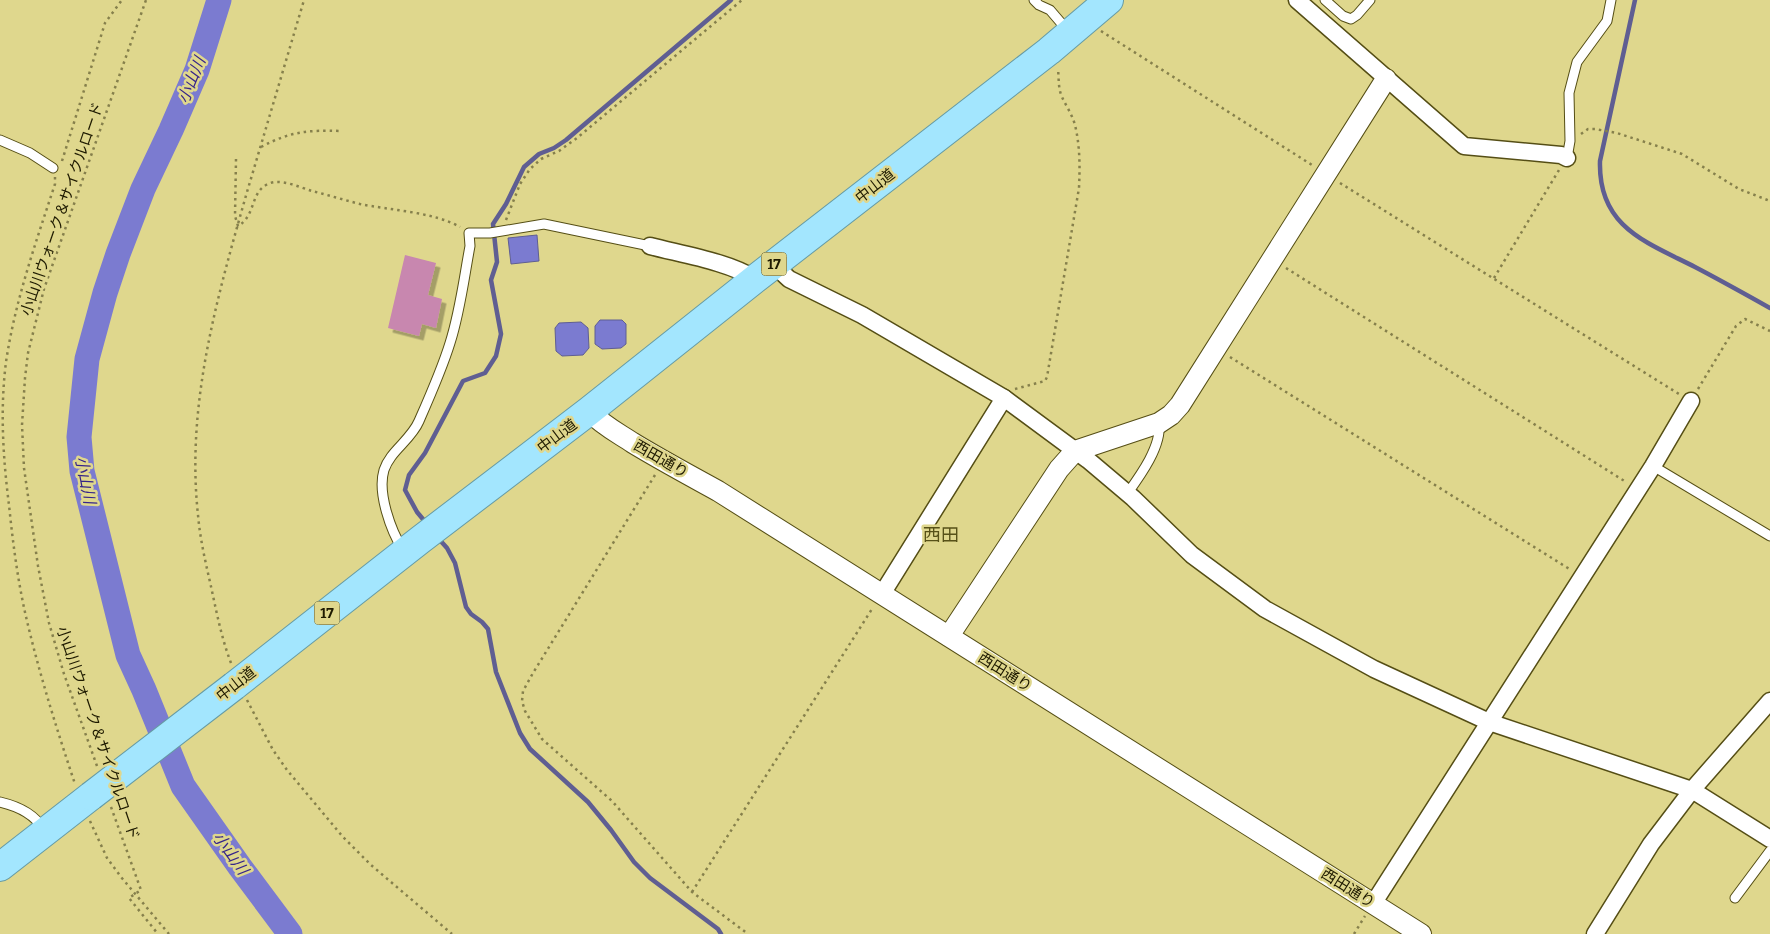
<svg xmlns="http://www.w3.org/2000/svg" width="1770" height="934" font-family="Bitter,'Noto Sans JP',serif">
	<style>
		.water { fill: #7b7bd0; stroke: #5f5e92 }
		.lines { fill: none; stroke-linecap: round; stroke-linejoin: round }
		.stream { stroke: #5f5e92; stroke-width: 4.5 }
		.river { stroke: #7b7bd0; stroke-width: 25 }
		.building { fill: #c887af; filter: url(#shadow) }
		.service-casing { stroke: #554e15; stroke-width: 11 }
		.minor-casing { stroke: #554e15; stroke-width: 19 }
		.tertiary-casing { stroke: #554e15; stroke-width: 22 }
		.trunk-casing { stroke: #669ba4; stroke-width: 30 }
		.path { stroke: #86804c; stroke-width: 2.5; stroke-dasharray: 2.5 4; stroke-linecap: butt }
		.service { stroke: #fff; stroke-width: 9 }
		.minor { stroke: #fff; stroke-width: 16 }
		.tertiary { stroke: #fff; stroke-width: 20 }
		.trunk { stroke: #a3e6fe; stroke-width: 28 }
		.trunk-bridge-casing { stroke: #669ba4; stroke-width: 30; stroke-linecap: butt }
		.trunk-bridge { stroke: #a3e6fe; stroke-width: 28 }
		.labels { text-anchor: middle; stroke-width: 5; stroke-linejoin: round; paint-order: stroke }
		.shield { fill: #dfd78d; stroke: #58532a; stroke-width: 1 }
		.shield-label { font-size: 14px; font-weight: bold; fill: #1e1a00 }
		.street-label { font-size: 15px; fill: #1e1a00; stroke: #dfd78d }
		.water-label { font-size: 16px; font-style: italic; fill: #362589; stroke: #dfd78d }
		.quarter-label { font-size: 18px; fill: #575118; stroke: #dfd78d }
	</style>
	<defs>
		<filter id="shadow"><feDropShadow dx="4.5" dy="4.5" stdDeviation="0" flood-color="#0004"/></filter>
	</defs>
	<rect width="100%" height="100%" fill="#dfd78d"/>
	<g class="water">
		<polygon points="537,235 539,261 511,264 508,238"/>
		<polygon points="600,320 622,320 626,324 626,344 621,348 602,349 595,344 595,326"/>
		<polygon points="581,322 588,328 589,348 583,355 562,356 556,351 555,328 559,323"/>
	</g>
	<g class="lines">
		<g class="stream">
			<path d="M 1635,0 L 1600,161 C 1598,227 1646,242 1695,267 C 1720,280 1745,294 1770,308"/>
			<polyline points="427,524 417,512 405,490 409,475 425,453 463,381 485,373 496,356 501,334 491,280 497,262 493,224 506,204 524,167 539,154 554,148 566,140 731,0"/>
			<polyline points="438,538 447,548 455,563 466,607 471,614 482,622 488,629 496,672 520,733 530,749 588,802 611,830 634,862 650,878 718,929 721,934"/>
		</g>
		<polyline class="river" points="219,0 197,70 171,130 143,189 118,254 105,293 87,359 79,437 82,471 128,655 144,690 183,786 240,867 290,934"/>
	</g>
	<polygon class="building" points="405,255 436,263 428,295 442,299 436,328 422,324 419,336 388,328"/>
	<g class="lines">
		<g class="service-casing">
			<g id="service">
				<polyline points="1034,0 1039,5 1050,10 1068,31"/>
				<polyline points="1325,0 1343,16 1351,19 1357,15 1370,0"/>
				<polyline points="0,140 30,153 53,168"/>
				<polyline points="1567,158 1570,141 1569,93 1577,62 1607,21 1611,0"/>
				<polyline points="1653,466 1770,536"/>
				<path d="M 1127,494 C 1140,476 1162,446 1159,423"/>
				<path d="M 403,550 C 391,531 377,493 384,470 C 390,451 411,440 419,421 C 430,396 442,369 450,343 C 460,312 464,278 470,246 L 469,233 L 490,233 L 544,224 L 650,246"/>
				<path d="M 0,802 C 17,806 34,813 43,829"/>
				<polyline points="1735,898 1770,851"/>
			</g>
		</g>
		<g class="minor-casing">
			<g id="minor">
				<polyline points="1297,0 1464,146 1561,155 1567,158"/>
				<path d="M 650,246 C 680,254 730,262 755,279"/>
				<polyline points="774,265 789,279 862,315 1004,398 1088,460 1133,498 1192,555 1265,609 1374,669 1489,722 1692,790 1770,839"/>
				<polyline points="882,594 1004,398"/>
				<polyline points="1373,904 1653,466 1691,401"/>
				<polyline points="1595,934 1651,844 1692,790 1770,701"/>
			</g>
		</g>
		<g class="tertiary-casing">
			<g id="tertiary">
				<path d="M 589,411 C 602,425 618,433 633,443 C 661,460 689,475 718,491 L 1421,934"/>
				<polyline points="949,636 1059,469 1075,451 1159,423 1171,415 1180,405 1386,79"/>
			</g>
		</g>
		<g class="trunk-casing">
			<g id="trunk">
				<polyline points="234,686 420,540 589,411 755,279 1049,51 1109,0"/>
				<polyline points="0,867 91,796"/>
			</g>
		</g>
		<g class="path">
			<polyline points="1101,31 1312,165"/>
			<polyline points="1581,134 1588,129 1595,129 1617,133 1682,154 1739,189 1770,201"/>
			<path d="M 261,147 C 291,131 309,130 341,131"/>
			<path d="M 236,159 L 235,216 L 238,226 C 256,216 250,192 268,184 C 280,178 299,187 312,191 C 328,195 344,200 360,204 C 389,210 434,212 460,227"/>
			<polyline points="62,161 105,23 122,0"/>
			<path d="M 55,177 L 55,184 C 36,242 15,301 6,362 C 0,409 3,458 9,505 C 13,544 18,583 27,621 C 40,676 57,730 75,784"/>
			<polyline points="1340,183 1679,394"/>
			<polyline points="506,220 520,184 530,169 541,159 559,151 577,138 742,0"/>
			<polyline points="1286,268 1626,482"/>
			<polyline points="1494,278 1559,170"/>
			<polyline points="1230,357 1571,570"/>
			<path d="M 1015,389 L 1045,381 L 1047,377 L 1079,188 C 1080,166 1080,146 1075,125 C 1072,114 1066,106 1062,97 C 1058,88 1059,79 1058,69"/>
			<polyline points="1698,389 1736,326 1745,319 1770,331"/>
			<polyline points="655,475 533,673 523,691 522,701 525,711 542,739 612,801 692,892 748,934"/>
			<path d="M 231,663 C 221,637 216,609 210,582 C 205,560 200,538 198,515 C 186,404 217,298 247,192 C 266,128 285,64 304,0"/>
			<polyline points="247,700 273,750 287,770 343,837 371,865 452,934"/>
			<polyline points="97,766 64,674 49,623 38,566 24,468 22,425 25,378 28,353 44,289 146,0"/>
			<polyline points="111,807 141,890 129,898 158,934"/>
			<polyline points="90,821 107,858 121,877 169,934"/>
			<polyline points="692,892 872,609"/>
			<polyline points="1354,934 1365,916"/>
		</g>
		<use href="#service" class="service"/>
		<use href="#minor" class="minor"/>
		<use href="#tertiary" class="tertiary"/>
		<use href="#trunk" class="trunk"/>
		<g class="trunk-bridge-casing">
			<polyline id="trunk-bridge" points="91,796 234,686"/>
		</g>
		<use href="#trunk-bridge" class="trunk-bridge"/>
	</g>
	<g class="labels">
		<g class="shield">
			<rect x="761.5" y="252.5" width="25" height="23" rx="4"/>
			<rect x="314.5" y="601.5" width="25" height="23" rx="4"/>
		</g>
		<g class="shield-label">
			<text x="774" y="269">17</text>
			<text x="327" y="618">17</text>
		</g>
		<g class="street-label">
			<text transform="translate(875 186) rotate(-38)" y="5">中山道</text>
			<text transform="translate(62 209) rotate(-71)" y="5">小山川ウォーク＆サイクルロード</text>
			<text transform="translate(557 436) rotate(-37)" y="5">中山道</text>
			<text transform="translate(661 459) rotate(30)" y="5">西田通り</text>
			<text transform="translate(1005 672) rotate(32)" y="5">西田通り</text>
			<text transform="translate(236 684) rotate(-38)" y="5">中山道</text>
			<text transform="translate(98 733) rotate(71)" y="5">小山川ウォーク＆サイクルロード</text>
			<text transform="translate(1348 888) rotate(32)" y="5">西田通り</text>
		</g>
		<g class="water-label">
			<text transform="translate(191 80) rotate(-68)" y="6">小山川</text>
			<text transform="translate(86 480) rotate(79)" y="6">小山川</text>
			<text transform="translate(231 853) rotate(54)" y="6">小山川</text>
		</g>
		<g class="quarter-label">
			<text x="941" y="541">西田</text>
		</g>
	</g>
</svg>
